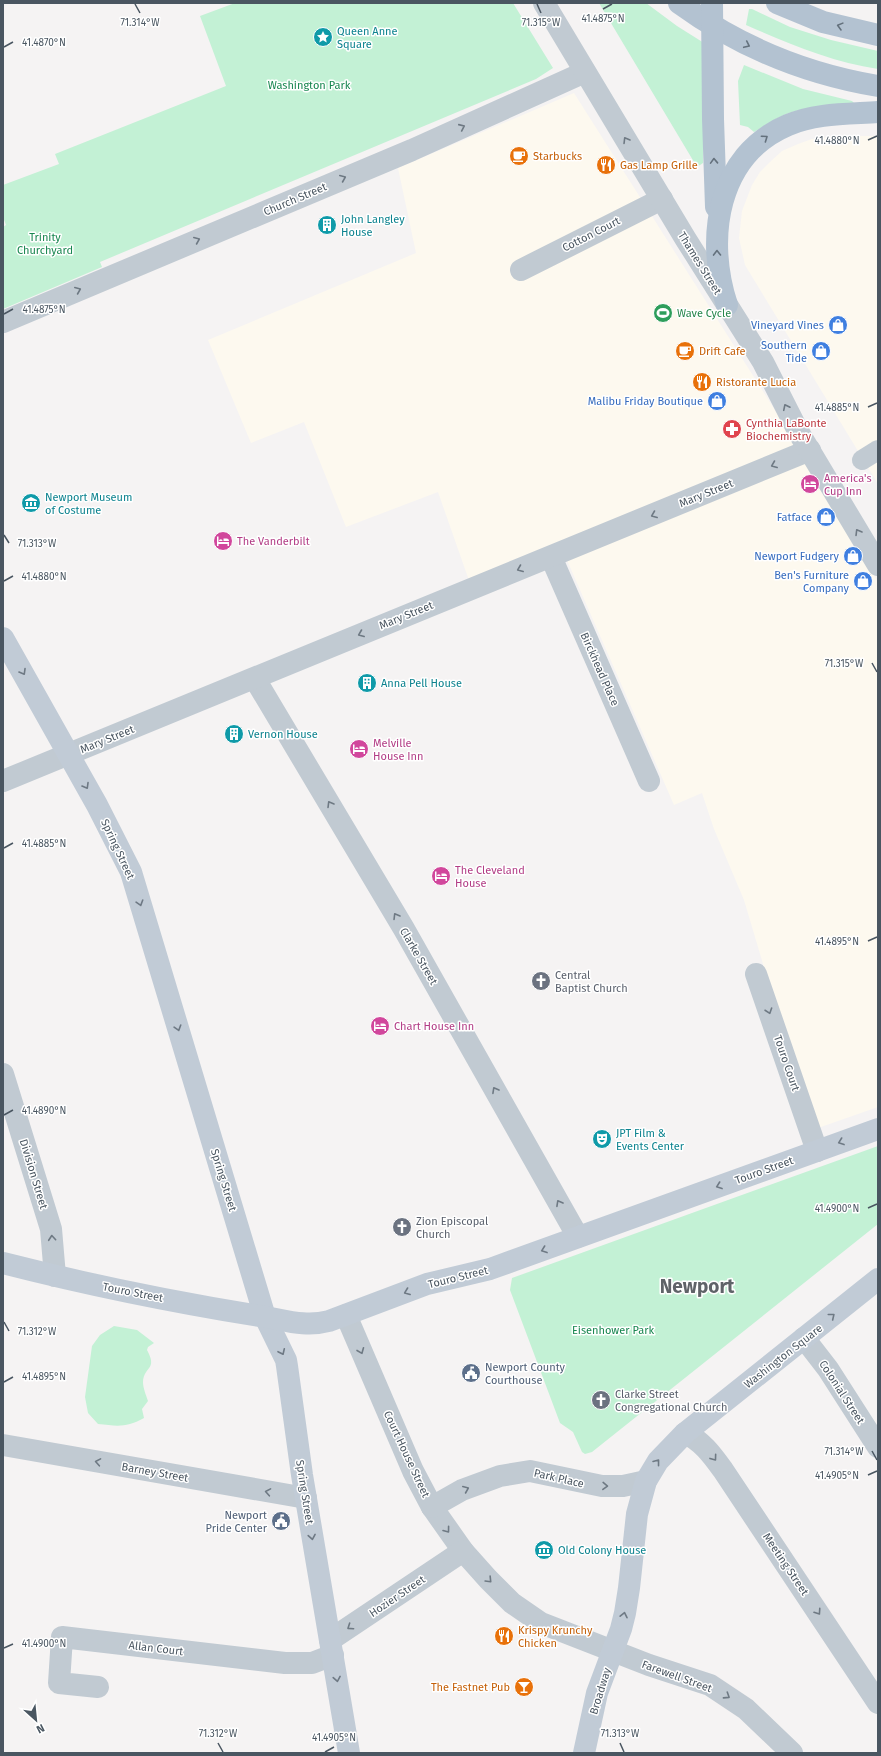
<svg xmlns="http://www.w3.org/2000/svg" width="881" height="1756" font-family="'Fira Sans',sans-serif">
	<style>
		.commercial { fill: #fdf9ef }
		.green { fill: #c3f1d5 }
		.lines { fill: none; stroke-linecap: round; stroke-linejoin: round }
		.pedestrian { stroke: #c1cad2; stroke-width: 20 }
		.minor { stroke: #c1cad2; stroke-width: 22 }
		.tertiary { stroke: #c1cad2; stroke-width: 22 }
		.secondary { stroke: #c1cbd6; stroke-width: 22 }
		.primary { stroke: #b3c2d1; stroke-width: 22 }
		.oneway { stroke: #64717d }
		.oneway2 { stroke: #6e7983 }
		.oneway3 { stroke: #6e7984 }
		.ticks { fill: none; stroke: #4a5661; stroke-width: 1.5 }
		.labels { text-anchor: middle; stroke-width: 3; stroke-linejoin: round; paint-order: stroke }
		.culture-label { font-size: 11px; fill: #0d838f; stroke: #fff; text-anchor: start }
		.park-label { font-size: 11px; fill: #17864f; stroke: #fff }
		.food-label { font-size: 11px; fill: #c56008; stroke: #fff; text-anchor: start }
		.street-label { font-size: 11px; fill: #4a5661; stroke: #fff }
		.leisure-label { font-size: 11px; fill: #27864d; stroke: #fff; text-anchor: start }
		.shop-label { font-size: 11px; fill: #366cbe; stroke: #fff; text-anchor: end }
		.health-label { font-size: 11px; fill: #be3a42; stroke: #fff; text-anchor: start }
		.hotel-label { font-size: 11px; fill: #b23c85; stroke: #fff; text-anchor: start }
		.worship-label { font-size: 11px; fill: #5b616d; stroke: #fff; text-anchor: start }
		.service-label { font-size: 11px; fill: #4e5e75; stroke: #fff; text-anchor: start }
		.town-label { font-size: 19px; font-weight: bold; fill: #5f6368; stroke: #fff }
		.ticks-label { font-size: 10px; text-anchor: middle; fill: #4a5661; stroke: #fff; stroke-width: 3; stroke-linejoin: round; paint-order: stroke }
	</style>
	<rect width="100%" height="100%" fill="#f5f3f3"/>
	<g class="commercial">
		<polygon points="574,93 802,453 878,582 878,1107 818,1128 769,984 744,900 714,829 702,793 674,805 563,551 472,589 438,492 346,527 304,422 251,443 208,340 416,253 398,168"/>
		<polygon points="839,136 878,136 878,484 745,265 739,238 742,211 752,185 760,172 770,162 782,151 798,144 812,139"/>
	</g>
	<g class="green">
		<polygon points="235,3 513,3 553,68 536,79 100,262 102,267 3,309 3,227 6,225 3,217 3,185 59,164 55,154 226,86 200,16"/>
		<polygon points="599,3 646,3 677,26 704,43 703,163 697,167"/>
		<path d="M 749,9 L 752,9 L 790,27 L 831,40 L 878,51 L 878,69 C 832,62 789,44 746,25 Z"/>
		<path d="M 744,65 L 803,89 L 852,101 L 854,103 C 834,105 812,106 792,112 C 779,116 766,125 754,132 L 748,127 L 740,125 L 738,81 Z"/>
		<polygon points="878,1146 878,1224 592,1452 585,1454 582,1452 573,1432 560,1423 510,1290 512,1278"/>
		<path d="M 114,1326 L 137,1330 L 154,1343 L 148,1347 L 147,1350 C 158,1370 144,1366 143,1382 C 143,1388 146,1395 148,1401 L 142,1409 L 144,1418 C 126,1428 117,1426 98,1424 L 88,1413 L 85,1397 L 92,1346 L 100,1335 Z"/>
	</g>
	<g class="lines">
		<polyline class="pedestrian" points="862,460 878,450"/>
		<g class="minor">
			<polyline points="521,270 662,199"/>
			<polyline points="3,322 412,150 585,72"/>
			<polyline points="551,557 649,781"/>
			<polyline points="255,679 404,929 578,1237"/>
			<polyline points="3,781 810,450"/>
			<polyline points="756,974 817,1151"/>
			<polyline points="3,1074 51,1229 55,1276"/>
			<polyline points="346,1315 413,1471 432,1507 463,1551 488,1579 512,1603 541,1623 649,1665 710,1685 746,1709 792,1753"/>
			<polyline points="804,1338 828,1369 878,1447"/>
			<path d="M 685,1433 C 702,1441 712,1455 723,1470 L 878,1703"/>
			<polyline points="3,1445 306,1498"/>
			<polyline points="432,1507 462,1490 500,1476 530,1471 602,1486 623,1486 646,1481"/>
			<polyline points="330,1640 463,1551"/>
			<polyline points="98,1687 59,1683 62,1637 285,1663 312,1663 333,1655"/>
		</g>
		<polyline class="tertiary" points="544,3 685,238 763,362 799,433 878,565"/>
		<g class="secondary">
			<polyline points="3,638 97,805 131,872 265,1317 286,1360 287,1366 302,1475 349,1753"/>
			<path d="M 3,1263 C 89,1285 178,1303 266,1317 C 288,1321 307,1327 329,1321 L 427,1284 L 490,1269 L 878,1129"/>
			<polyline points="584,1753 597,1693 621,1629 625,1613 629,1588 637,1514 646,1481 658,1461 685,1433 878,1279"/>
		</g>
		<g class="primary">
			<path d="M 679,3 C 738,46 806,74 878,86"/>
			<polyline points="712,3 713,119 716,207"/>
			<polyline points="777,3 823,22 878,35"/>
			<path d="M 727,305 C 705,238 717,155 788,125 C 815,113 849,114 878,112"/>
		</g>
	</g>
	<defs><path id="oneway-chevron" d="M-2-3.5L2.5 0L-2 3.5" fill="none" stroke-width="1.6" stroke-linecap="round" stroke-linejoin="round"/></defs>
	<g class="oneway">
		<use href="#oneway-chevron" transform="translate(840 26) rotate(-165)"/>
		<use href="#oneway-chevron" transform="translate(747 45) rotate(25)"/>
		<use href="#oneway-chevron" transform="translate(765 138) rotate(-35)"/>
		<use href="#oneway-chevron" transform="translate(714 161) rotate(-92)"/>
		<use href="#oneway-chevron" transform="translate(717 253) rotate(-91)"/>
	</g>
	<g class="oneway2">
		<use href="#oneway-chevron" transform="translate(462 127) rotate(-24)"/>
		<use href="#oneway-chevron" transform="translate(626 140) rotate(-121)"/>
		<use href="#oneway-chevron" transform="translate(343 178) rotate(-23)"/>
		<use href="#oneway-chevron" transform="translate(197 240) rotate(-23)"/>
		<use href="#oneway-chevron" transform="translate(78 290) rotate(-23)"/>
		<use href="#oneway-chevron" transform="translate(786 407) rotate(-116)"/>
		<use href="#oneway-chevron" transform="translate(774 465) rotate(158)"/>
		<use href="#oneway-chevron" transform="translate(654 515) rotate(158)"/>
		<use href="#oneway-chevron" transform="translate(858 532) rotate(-121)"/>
		<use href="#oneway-chevron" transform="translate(520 569) rotate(158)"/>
		<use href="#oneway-chevron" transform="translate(361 634) rotate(158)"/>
		<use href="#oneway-chevron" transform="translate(330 804) rotate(-121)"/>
		<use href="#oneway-chevron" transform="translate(396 916) rotate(-121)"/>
		<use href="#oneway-chevron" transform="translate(769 1011) rotate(71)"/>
		<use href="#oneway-chevron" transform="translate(495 1090) rotate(-119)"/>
		<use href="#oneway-chevron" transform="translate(559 1203) rotate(-119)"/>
		<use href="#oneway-chevron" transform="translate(52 1238) rotate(-95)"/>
		<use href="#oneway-chevron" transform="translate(361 1351) rotate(68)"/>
		<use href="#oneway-chevron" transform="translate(714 1458) rotate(54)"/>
		<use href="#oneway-chevron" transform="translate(98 1462) rotate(-170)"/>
		<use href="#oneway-chevron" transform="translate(605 1486) rotate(2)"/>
		<use href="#oneway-chevron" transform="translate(466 1489) rotate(-23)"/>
		<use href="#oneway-chevron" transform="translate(268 1492) rotate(-170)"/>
		<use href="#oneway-chevron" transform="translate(447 1530) rotate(53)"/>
		<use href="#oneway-chevron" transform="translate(489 1580) rotate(46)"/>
		<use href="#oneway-chevron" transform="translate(818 1612) rotate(56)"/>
		<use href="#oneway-chevron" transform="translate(350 1627) rotate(146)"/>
		<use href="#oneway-chevron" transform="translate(727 1696) rotate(33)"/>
	</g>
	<g class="oneway3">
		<use href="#oneway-chevron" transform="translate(23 672) rotate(60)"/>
		<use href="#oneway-chevron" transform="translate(86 786) rotate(60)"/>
		<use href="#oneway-chevron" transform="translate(140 903) rotate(73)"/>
		<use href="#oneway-chevron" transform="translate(178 1028) rotate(73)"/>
		<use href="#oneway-chevron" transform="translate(841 1142) rotate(160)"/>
		<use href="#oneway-chevron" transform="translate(719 1186) rotate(160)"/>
		<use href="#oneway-chevron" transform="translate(544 1250) rotate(160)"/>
		<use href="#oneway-chevron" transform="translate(407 1292) rotate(159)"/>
		<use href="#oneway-chevron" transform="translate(832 1316) rotate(-39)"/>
		<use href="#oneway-chevron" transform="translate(282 1352) rotate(65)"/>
		<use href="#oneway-chevron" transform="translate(657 1462) rotate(-52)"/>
		<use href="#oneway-chevron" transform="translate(312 1537) rotate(80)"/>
		<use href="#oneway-chevron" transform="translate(624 1615) rotate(-78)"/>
		<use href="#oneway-chevron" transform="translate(337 1679) rotate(80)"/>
	</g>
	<path class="ticks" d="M 135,4 L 140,13M 537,4 L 541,13M 603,9 L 612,4M 4,47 L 13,42M 868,140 L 877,136M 4,314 L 13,309M 868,407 L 877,403M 4,535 L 9,543M 4,581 L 13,576M 872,663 L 877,672M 4,848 L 13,843M 868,941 L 877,937M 4,1115 L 13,1110M 868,1208 L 877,1204M 4,1322 L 9,1331M 4,1382 L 13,1377M 872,1451 L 877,1460M 868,1475 L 877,1471M 4,1648 L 13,1644M 218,1743 L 223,1752M 620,1743 L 624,1752M 325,1752 L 334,1747"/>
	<defs>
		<g id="sight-disc" transform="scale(1)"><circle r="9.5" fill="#0f9aa8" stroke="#fff"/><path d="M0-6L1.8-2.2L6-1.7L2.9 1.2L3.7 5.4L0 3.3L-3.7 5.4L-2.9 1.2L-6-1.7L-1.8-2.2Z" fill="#fff"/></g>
		<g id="cafe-disc" transform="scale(1)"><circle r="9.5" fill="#e8710a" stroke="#fff"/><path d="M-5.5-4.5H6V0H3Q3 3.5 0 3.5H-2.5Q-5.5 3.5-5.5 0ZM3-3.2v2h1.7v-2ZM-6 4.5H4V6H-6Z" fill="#fff"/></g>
		<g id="restaurant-disc" transform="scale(1)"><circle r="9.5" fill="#e8710a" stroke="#fff"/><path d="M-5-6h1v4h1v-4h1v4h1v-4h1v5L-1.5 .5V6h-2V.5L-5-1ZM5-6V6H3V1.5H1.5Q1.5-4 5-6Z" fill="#fff"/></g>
		<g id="building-disc" transform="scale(1)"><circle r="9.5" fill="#0f9aa8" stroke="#fff"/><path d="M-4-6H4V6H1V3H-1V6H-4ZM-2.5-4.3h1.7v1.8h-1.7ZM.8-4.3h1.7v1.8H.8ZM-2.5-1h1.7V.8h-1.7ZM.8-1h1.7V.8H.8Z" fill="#fff"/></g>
		<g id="stadium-disc" transform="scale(1)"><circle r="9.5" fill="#2e9e5b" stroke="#fff"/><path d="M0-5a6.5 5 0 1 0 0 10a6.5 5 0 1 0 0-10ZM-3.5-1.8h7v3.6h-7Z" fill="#fff"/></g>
		<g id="shop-disc" transform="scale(1)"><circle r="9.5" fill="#3f7fe0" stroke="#fff"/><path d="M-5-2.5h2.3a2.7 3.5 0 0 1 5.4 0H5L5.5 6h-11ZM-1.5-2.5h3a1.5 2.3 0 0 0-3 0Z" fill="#fff"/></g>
		<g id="pharmacy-disc" transform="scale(1)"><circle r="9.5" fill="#e0444e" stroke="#fff"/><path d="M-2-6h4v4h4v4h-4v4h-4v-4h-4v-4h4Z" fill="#fff"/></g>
		<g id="hotel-disc" transform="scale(1)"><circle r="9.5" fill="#d1479c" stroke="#fff"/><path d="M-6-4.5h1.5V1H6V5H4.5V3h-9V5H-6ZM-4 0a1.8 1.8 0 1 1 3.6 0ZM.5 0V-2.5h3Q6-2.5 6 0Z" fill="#fff"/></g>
		<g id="museum-disc" transform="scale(1)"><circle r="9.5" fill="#0f9aa8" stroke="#fff"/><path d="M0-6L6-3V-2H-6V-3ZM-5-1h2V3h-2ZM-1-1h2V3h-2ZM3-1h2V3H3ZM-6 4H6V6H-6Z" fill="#fff"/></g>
		<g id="church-disc" transform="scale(1)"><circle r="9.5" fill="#6b7280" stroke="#fff"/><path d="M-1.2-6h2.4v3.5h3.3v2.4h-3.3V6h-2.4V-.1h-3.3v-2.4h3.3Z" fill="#fff"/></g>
		<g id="theatre-disc" transform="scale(1)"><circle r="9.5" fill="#0f9aa8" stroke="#fff"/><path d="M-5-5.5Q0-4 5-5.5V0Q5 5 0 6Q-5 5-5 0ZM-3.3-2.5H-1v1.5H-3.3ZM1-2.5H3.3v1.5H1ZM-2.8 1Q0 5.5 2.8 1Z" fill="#fff"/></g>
		<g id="civic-disc" transform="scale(1)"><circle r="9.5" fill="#5c6f8a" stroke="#fff"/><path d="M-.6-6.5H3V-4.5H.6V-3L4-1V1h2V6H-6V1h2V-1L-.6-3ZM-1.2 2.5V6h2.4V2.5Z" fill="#fff"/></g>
		<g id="bar-disc" transform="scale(1)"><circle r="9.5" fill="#e8710a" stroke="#fff"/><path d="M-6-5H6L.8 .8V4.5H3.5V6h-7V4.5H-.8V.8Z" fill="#fff"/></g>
	</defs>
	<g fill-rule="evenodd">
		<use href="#sight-disc" x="323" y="37"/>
		<use href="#cafe-disc" x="519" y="156"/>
		<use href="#restaurant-disc" x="606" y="165"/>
		<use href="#building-disc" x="327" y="225"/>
		<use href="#stadium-disc" x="663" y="313"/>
		<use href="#shop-disc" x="838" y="325"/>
		<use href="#cafe-disc" x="685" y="351"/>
		<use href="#shop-disc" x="821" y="351"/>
		<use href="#restaurant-disc" x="702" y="382"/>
		<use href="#shop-disc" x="717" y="401"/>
		<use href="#pharmacy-disc" x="732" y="429"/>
		<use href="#hotel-disc" x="810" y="484"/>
		<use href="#museum-disc" x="31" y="503"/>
		<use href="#shop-disc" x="826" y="517"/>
		<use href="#hotel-disc" x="223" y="541"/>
		<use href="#shop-disc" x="853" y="556"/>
		<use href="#shop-disc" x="863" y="581"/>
		<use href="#building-disc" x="367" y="683"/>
		<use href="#building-disc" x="234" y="734"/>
		<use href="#hotel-disc" x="359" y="749"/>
		<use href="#hotel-disc" x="441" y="876"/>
		<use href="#church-disc" x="541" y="981"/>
		<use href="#hotel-disc" x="380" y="1026"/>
		<use href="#theatre-disc" x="602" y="1139"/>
		<use href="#church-disc" x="402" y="1227"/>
		<use href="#civic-disc" x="471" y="1373"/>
		<use href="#church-disc" x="601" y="1400"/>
		<use href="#civic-disc" x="281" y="1521"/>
		<use href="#museum-disc" x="544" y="1550"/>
		<use href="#restaurant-disc" x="504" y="1636"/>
		<use href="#bar-disc" x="524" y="1687"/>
	</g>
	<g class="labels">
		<g class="culture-label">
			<text x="337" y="35">Queen Anne<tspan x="337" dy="13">Square</tspan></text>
			<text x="341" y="223">John Langley<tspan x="341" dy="13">House</tspan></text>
			<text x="45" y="501">Newport Museum<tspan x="45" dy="13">of Costume</tspan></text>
			<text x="381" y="687">Anna Pell House</text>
			<text x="248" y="738">Vernon House</text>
			<text x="616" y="1137">JPT Film &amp;<tspan x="616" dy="13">Events Center</tspan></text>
			<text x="558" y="1554">Old Colony House</text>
		</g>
		<g class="park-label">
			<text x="309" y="89">Washington Park</text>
			<text x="45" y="241">Trinity<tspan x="45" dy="13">Churchyard</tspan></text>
			<text x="613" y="1334">Eisenhower Park</text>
		</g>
		<g class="food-label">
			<text x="533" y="160">Starbucks</text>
			<text x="620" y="169">Gas Lamp Grille</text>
			<text x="699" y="355">Drift Cafe</text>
			<text x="716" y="386">Ristorante Lucia</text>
			<text x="518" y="1634">Krispy Krunchy<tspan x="518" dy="13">Chicken</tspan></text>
			<text x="510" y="1691" text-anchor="end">The Fastnet Pub</text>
		</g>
		<g class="street-label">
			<text transform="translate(295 199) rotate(-23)" y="4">Church Street</text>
			<text transform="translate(591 234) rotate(-27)" y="4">Cotton Court</text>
			<text transform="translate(700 263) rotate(58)" y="4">Thames Street</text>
			<text transform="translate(706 493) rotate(-22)" y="4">Mary Street</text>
			<text transform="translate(406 615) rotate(-22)" y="4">Mary Street</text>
			<text transform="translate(600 669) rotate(66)" y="4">Birckhead Place</text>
			<text transform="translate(107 739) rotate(-22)" y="4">Mary Street</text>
			<text transform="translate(118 849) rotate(65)" y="4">Spring Street</text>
			<text transform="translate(419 956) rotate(60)" y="4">Clarke Street</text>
			<text transform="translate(787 1063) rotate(71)" y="4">Touro Court</text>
			<text transform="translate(764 1170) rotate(-20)" y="4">Touro Street</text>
			<text transform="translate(34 1174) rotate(73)" y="4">Division Street</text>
			<text transform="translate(224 1180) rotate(73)" y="4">Spring Street</text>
			<text transform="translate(458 1277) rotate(-14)" y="4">Touro Street</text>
			<text transform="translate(133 1292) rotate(11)" y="4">Touro Street</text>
			<text transform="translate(783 1356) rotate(-38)" y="4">Washington Square</text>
			<text transform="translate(842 1392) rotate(57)" y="4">Colonial Street</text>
			<text transform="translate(407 1454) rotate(65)" y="4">Court House Street</text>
			<text transform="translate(155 1472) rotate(10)" y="4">Barney Street</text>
			<text transform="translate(559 1478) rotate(13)" y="4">Park Place</text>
			<text transform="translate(305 1492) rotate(81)" y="4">Spring Street</text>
			<text transform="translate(786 1564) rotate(56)" y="4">Meeting Street</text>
			<text transform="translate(397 1596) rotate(-34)" y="4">Hozier Street</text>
			<text transform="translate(156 1648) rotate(7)" y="4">Allan Court</text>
			<text transform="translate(677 1676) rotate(20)" y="4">Farewell Street</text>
			<text transform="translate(600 1691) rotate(-73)" y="4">Broadway</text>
		</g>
		<g class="leisure-label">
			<text x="677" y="317">Wave Cycle</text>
		</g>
		<g class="shop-label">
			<text x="824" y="329">Vineyard Vines</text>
			<text x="807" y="349">Southern<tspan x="807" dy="13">Tide</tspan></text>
			<text x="703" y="405">Malibu Friday Boutique</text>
			<text x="812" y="521">Fatface</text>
			<text x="839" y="560">Newport Fudgery</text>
			<text x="849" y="579">Ben's Furniture<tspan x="849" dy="13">Company</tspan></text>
		</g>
		<g class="health-label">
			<text x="746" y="427">Cynthia LaBonte<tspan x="746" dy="13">Biochemistry</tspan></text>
		</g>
		<g class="hotel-label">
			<text x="824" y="482">America's<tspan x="824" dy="13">Cup Inn</tspan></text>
			<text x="237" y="545">The Vanderbilt</text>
			<text x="373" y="747">Melville<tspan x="373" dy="13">House Inn</tspan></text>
			<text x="455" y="874">The Cleveland<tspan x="455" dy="13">House</tspan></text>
			<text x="394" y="1030">Chart House Inn</text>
		</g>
		<g class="worship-label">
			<text x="555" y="979">Central<tspan x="555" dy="13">Baptist Church</tspan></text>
			<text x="416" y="1225">Zion Episcopal<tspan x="416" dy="13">Church</tspan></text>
			<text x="615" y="1398">Clarke Street<tspan x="615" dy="13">Congregational Church</tspan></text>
		</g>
		<g class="service-label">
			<text x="485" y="1371">Newport County<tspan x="485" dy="13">Courthouse</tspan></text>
			<text x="267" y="1519" text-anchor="end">Newport<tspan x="267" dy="13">Pride Center</tspan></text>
		</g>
		<g class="town-label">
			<text x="697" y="1293">Newport</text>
		</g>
	</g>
	<g class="ticks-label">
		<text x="603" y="22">41.4875°N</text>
		<text x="140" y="26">71.314°W</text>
		<text x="541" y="26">71.315°W</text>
		<text x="44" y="46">41.4870°N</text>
		<text x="837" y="144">41.4880°N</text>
		<text x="44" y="313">41.4875°N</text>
		<text x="837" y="411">41.4885°N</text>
		<text x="37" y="547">71.313°W</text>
		<text x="44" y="580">41.4880°N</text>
		<text x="844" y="667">71.315°W</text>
		<text x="44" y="847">41.4885°N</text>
		<text x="837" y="945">41.4895°N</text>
		<text x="44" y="1114">41.4890°N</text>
		<text x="837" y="1212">41.4900°N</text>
		<text x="37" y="1335">71.312°W</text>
		<text x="44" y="1380">41.4895°N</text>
		<text x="844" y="1455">71.314°W</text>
		<text x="837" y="1479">41.4905°N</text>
		<text x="44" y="1647">41.4900°N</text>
		<text x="218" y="1737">71.312°W</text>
		<text x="620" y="1737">71.313°W</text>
		<text x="334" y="1741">41.4905°N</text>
	</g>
	<rect width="881" height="1756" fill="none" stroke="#4a5661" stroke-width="8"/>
	<g transform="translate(36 1720) rotate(153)" stroke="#ffffff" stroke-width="3" paint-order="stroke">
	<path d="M0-3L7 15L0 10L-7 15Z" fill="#4a5661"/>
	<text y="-6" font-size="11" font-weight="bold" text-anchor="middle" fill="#4a5661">N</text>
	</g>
</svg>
